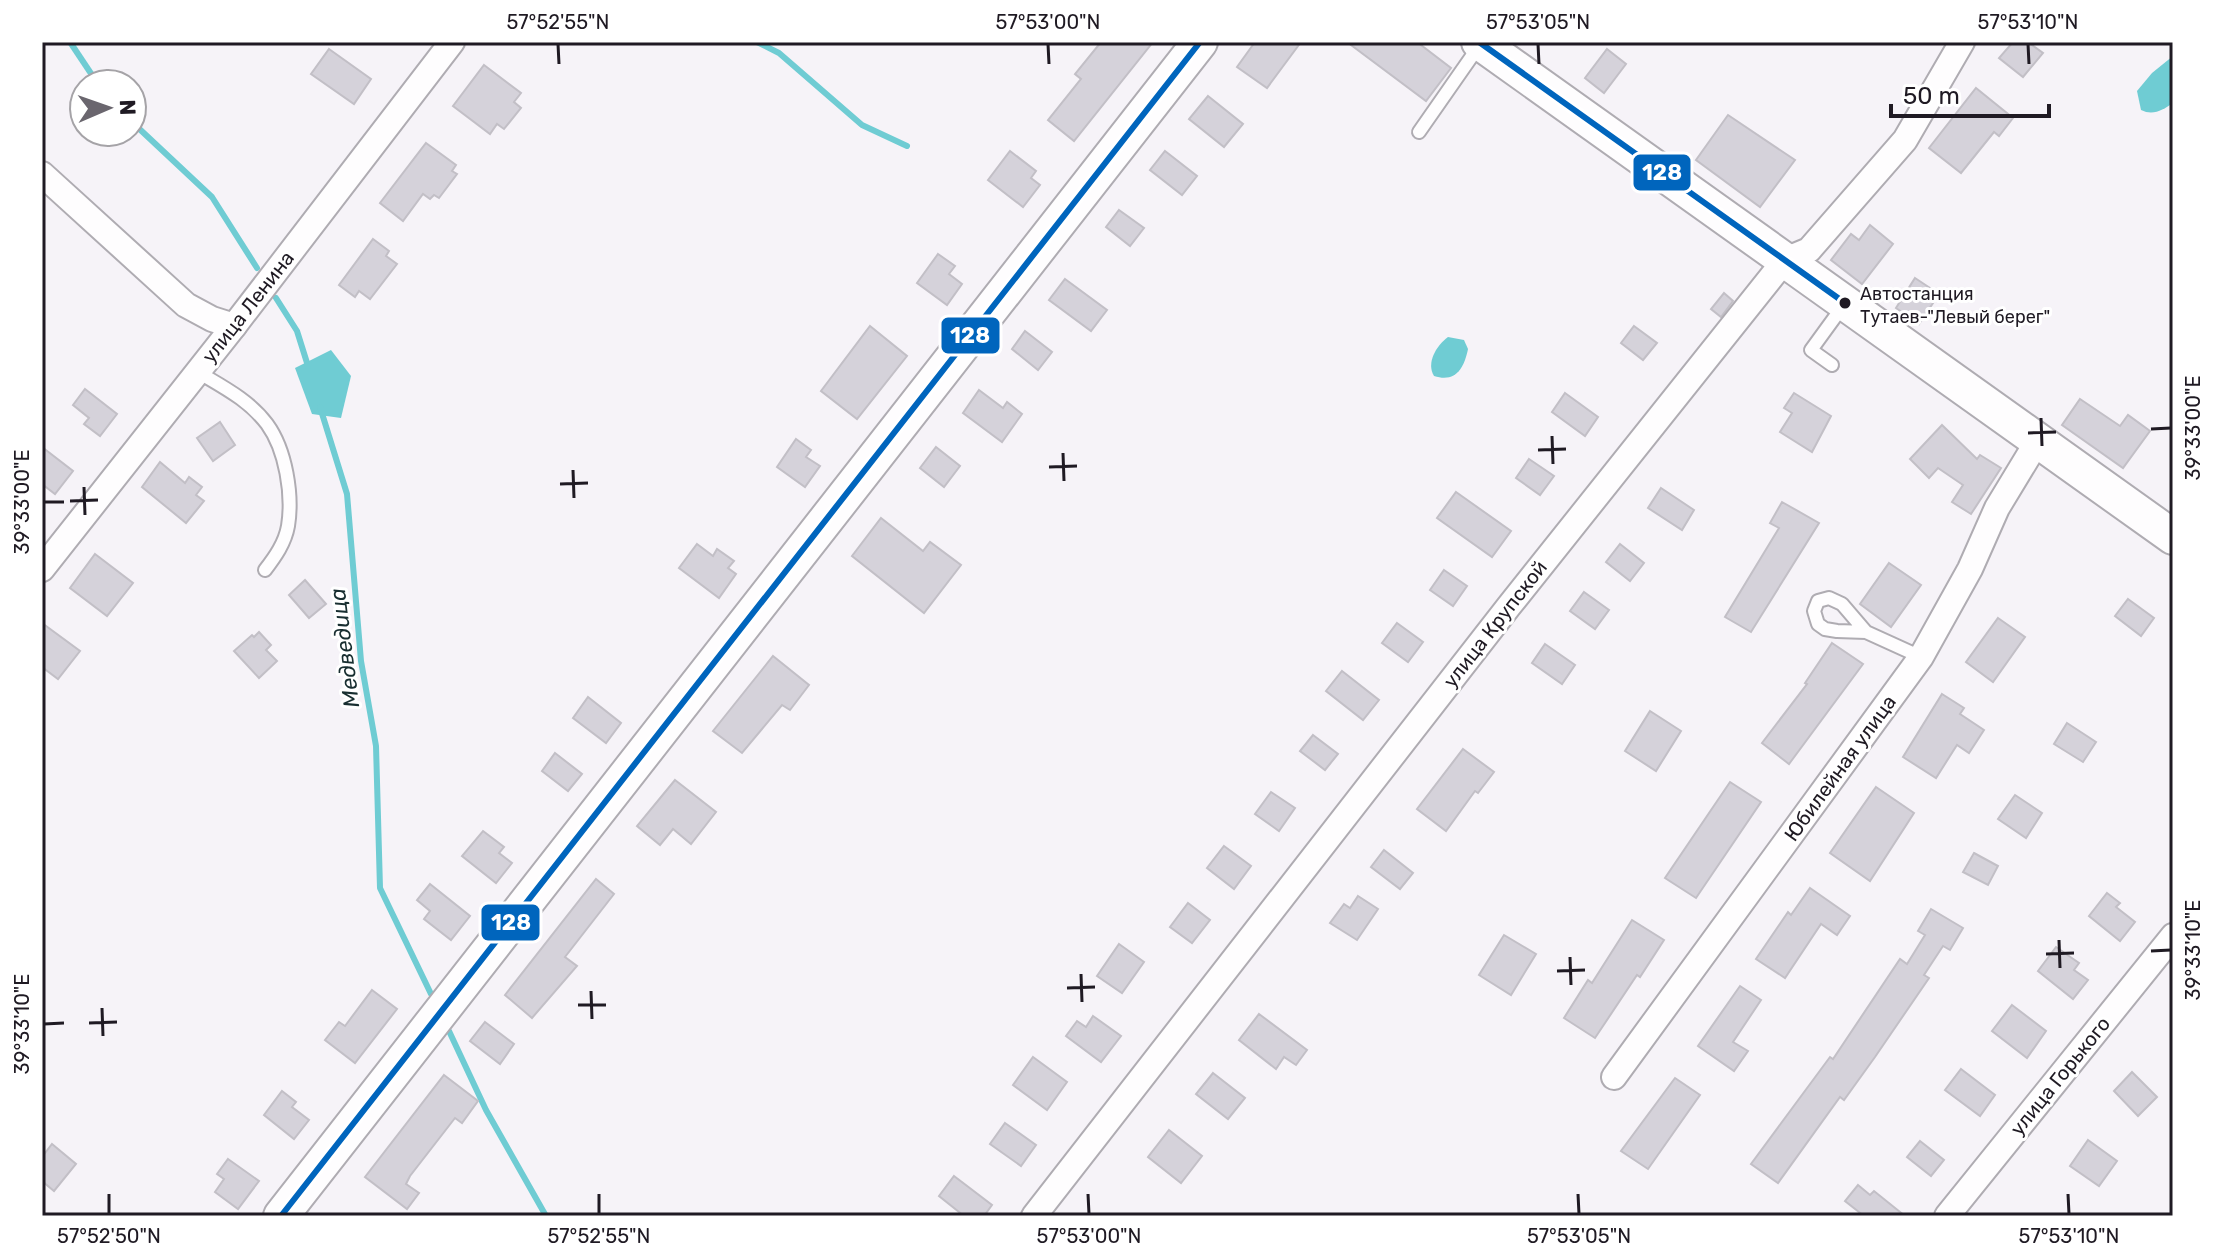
<svg xmlns="http://www.w3.org/2000/svg" width="2215" height="1258" font-family="Rubik,sans-serif">
	<style>
		.water { fill: #6fccd3 }
		.lines { fill: none; stroke-linecap: round; stroke-linejoin: round }
		.stream { stroke: #6fccd3; stroke-width: 6 }
		.building { fill: #d5d2da; stroke: #c2bfc6; stroke-width: 2 }
		.lane-casing { stroke: #afacb2; stroke-width: 16 }
		.street-casing { stroke: #afacb2; stroke-width: 28 }
		.secondary-casing { stroke: #afacb2; stroke-width: 38 }
		.lane { stroke: #fefdfe; stroke-width: 12 }
		.street { stroke: #fefdfe; stroke-width: 24 }
		.secondary { stroke: #fefdfe; stroke-width: 34 }
		.bus-1-casing { stroke: #fff; stroke-width: 12 }
		.bus-1 { stroke: #0065bd; stroke-width: 6 }
		.ticks { fill: none; stroke: #1f1a23; stroke-width: 3 }
		.bus-dot { fill: #1f1a23; stroke: #fff; stroke-width: 3 }
		.labels { text-anchor: middle; stroke-width: 6; stroke-linejoin: round; paint-order: stroke }
		.bus-label { font-size: 18px; fill: #1f1a23; stroke: #fff; text-anchor: start }
		.street-label { font-size: 20px; fill: #1f1a23; stroke: #fff }
		.water-label { font-size: 22px; font-style: italic; fill: #182e30; stroke: #fff }
		.line-badge { stroke: #fff; stroke-width: 3 }
		.badge-label { font-size: 22px; text-anchor: middle; font-weight: bold; fill: #fff }
		.neatline { fill: none; stroke: #1f1a23; stroke-width: 3 }
		.ticks-label { font-size: 20px; text-anchor: middle; fill: #1f1a23 }
	</style>
	<rect width="100%" height="100%" fill="#f6f3f8"/>
	<g class="water">
		<path d="M 2173,56 L 2173,103 C 2163,110 2153,116 2141,110 L 2137,91 L 2152,73 Z"/>
		<path d="M 1448,337 L 1464,340 L 1468,349 C 1464,368 1456,383 1434,376 C 1426,363 1436,346 1448,337 Z"/>
		<polygon points="331,350 351,376 341,418 312,414 295,368"/>
	</g>
	<g class="lines">
		<g class="stream">
			<polyline points="70,42 98,84"/>
			<polyline points="757,42 779,53 862,125 907,146"/>
			<polyline points="132,122 212,197 257,268"/>
			<polyline points="276,298 297,331 308,366"/>
			<polyline points="320,407 347,494 361,661 376,746 380,888 431,994"/>
			<polyline points="449,1031 486,1110 546,1216"/>
		</g>
	</g>
	<g class="building">
		<polygon points="1101,42 1153,42 1074,141 1048,120 1081,79 1075,74"/>
		<polygon points="1255,42 1301,42 1267,88 1237,67"/>
		<polygon points="1347,42 1417,42 1451,68 1426,101"/>
		<polygon points="2013,42 2028,42 2043,53 2023,77 1999,58"/>
		<polygon points="329,49 371,79 354,104 311,74"/>
		<polygon points="1607,49 1626,64 1604,93 1585,78"/>
		<polygon points="484,65 521,93 514,102 521,108 504,129 497,124 490,134 453,106"/>
		<polygon points="1976,88 2013,118 1999,136 1994,132 1961,173 1929,148"/>
		<polygon points="1208,96 1243,124 1224,147 1189,119"/>
		<polygon points="1728,115 1795,160 1760,207 1696,160"/>
		<polygon points="426,143 456,165 452,171 457,174 439,198 434,195 430,199 423,194 403,221 380,203"/>
		<polygon points="1010,151 1036,171 1031,178 1040,185 1023,207 988,180"/>
		<polygon points="1165,151 1197,176 1182,195 1150,170"/>
		<polygon points="1119,210 1144,228 1130,246 1106,227"/>
		<polygon points="1870,225 1893,244 1862,284 1831,260 1851,234 1859,240"/>
		<polygon points="373,239 389,251 386,256 397,264 370,299 359,291 355,297 339,285"/>
		<polygon points="938,254 955,266 949,274 962,284 947,305 917,283"/>
		<polygon points="1915,278 1939,294 1919,324 1896,308"/>
		<polygon points="1065,279 1107,310 1091,331 1049,300"/>
		<polygon points="1724,293 1733,301 1721,317 1711,309"/>
		<polygon points="870,326 907,356 857,419 821,391"/>
		<polygon points="1634,326 1657,343 1643,360 1621,343"/>
		<polygon points="1025,331 1052,352 1038,370 1012,349"/>
		<polygon points="85,389 117,414 100,436 84,424 89,418 73,405"/>
		<polygon points="979,390 1003,408 1007,402 1022,414 1002,442 963,413"/>
		<polygon points="1565,393 1598,417 1585,436 1552,412"/>
		<polygon points="1794,393 1831,416 1812,452 1780,432 1792,413 1784,408"/>
		<polygon points="2080,399 2120,426 2128,415 2150,431 2123,468 2062,425"/>
		<polygon points="220,422 235,445 213,461 197,438"/>
		<polygon points="1942,425 1977,459 1980,455 2001,468 1971,514 1952,502 1963,485 1938,468 1929,478 1910,459"/>
		<polygon points="796,439 811,450 806,457 820,466 805,487 777,467"/>
		<polygon points="42,447 73,471 55,494 42,484"/>
		<polygon points="936,447 960,466 944,487 920,468"/>
		<polygon points="1529,459 1554,476 1540,495 1516,478"/>
		<polygon points="160,462 185,483 189,477 202,487 196,495 204,501 186,523 142,487"/>
		<polygon points="1661,488 1694,510 1682,530 1648,508"/>
		<polygon points="1456,492 1511,531 1492,557 1437,518"/>
		<polygon points="1782,502 1819,523 1751,632 1725,617 1779,528 1770,523"/>
		<polygon points="881,518 923,551 930,542 961,565 924,613 852,556"/>
		<polygon points="697,544 713,556 717,549 734,561 728,568 736,574 719,598 679,568"/>
		<polygon points="1620,544 1644,563 1630,581 1606,562"/>
		<polygon points="95,554 133,583 107,616 70,588"/>
		<polygon points="1889,563 1921,585 1891,627 1860,604"/>
		<polygon points="1444,570 1467,586 1453,606 1430,590"/>
		<polygon points="305,580 326,604 309,618 289,595"/>
		<polygon points="1584,592 1609,610 1595,629 1570,611"/>
		<polygon points="2128,599 2154,618 2141,636 2115,616"/>
		<polygon points="1998,618 2025,637 1993,682 1966,662"/>
		<polygon points="42,623 80,651 58,679 42,667"/>
		<polygon points="1397,623 1423,642 1408,662 1382,643"/>
		<polygon points="259,632 271,645 266,650 277,661 259,678 234,651 252,635 254,637"/>
		<polygon points="1832,643 1863,664 1789,764 1762,743 1807,684 1805,683"/>
		<polygon points="1545,644 1575,665 1562,684 1532,663"/>
		<polygon points="773,656 809,685 790,710 782,705 742,753 713,731"/>
		<polygon points="1342,671 1379,700 1363,720 1326,691"/>
		<polygon points="1942,694 1964,708 1960,714 1984,730 1969,753 1957,745 1936,778 1903,757"/>
		<polygon points="588,697 621,723 606,743 573,718"/>
		<polygon points="1650,711 1681,731 1656,771 1625,751"/>
		<polygon points="2067,723 2096,742 2083,762 2054,744"/>
		<polygon points="1313,735 1338,754 1325,770 1300,751"/>
		<polygon points="1463,749 1494,772 1478,793 1475,791 1446,831 1417,809"/>
		<polygon points="555,753 582,774 568,791 542,771"/>
		<polygon points="675,780 716,812 691,844 673,829 660,845 637,826"/>
		<polygon points="1730,782 1761,802 1696,898 1665,878"/>
		<polygon points="1876,787 1914,813 1870,881 1830,853"/>
		<polygon points="1271,792 1295,808 1279,831 1255,814"/>
		<polygon points="2015,795 2042,813 2026,838 1998,819"/>
		<polygon points="483,831 504,847 499,853 512,863 496,883 462,856"/>
		<polygon points="1224,846 1251,866 1234,889 1207,868"/>
		<polygon points="1384,850 1413,873 1400,889 1371,867"/>
		<polygon points="1974,853 1998,866 1988,885 1963,872"/>
		<polygon points="596,879 614,894 565,957 577,966 532,1018 505,995"/>
		<polygon points="430,884 470,916 451,940 424,919 430,911 417,900"/>
		<polygon points="1810,888 1850,916 1837,935 1821,924 1785,978 1756,959 1788,912 1791,915"/>
		<polygon points="2107,893 2120,903 2116,907 2135,922 2120,941 2089,916"/>
		<polygon points="1358,896 1378,909 1357,940 1330,923 1344,904 1350,908"/>
		<polygon points="1188,903 1210,920 1192,943 1170,927"/>
		<polygon points="1931,909 1963,928 1950,950 1943,946 1924,975 1929,978 1875,1057 1844,1100 1840,1097 1778,1183 1751,1164 1830,1057 1833,1059 1900,959 1907,964 1925,935 1918,931"/>
		<polygon points="1632,920 1664,940 1640,977 1637,975 1595,1038 1564,1018 1588,980 1592,983"/>
		<polygon points="1504,935 1536,954 1511,995 1479,975"/>
		<polygon points="1119,944 1144,962 1122,993 1097,976"/>
		<polygon points="2056,947 2079,963 2074,970 2088,980 2073,999 2038,971"/>
		<polygon points="1740,986 1761,1000 1733,1042 1748,1051 1734,1071 1698,1046"/>
		<polygon points="372,990 397,1009 355,1063 325,1040 339,1022 345,1026"/>
		<polygon points="2012,1005 2046,1031 2027,1058 1992,1031"/>
		<polygon points="1259,1014 1307,1050 1296,1065 1284,1057 1276,1069 1239,1040"/>
		<polygon points="1093,1016 1121,1036 1101,1062 1066,1036 1077,1021 1086,1027"/>
		<polygon points="485,1022 514,1044 500,1064 470,1041"/>
		<polygon points="1033,1057 1067,1082 1047,1110 1013,1085"/>
		<polygon points="1961,1069 1995,1095 1980,1116 1945,1090"/>
		<polygon points="2132,1072 2157,1097 2138,1116 2114,1091"/>
		<polygon points="1213,1073 1245,1098 1228,1119 1196,1094"/>
		<polygon points="444,1075 478,1101 462,1123 455,1118 410,1176 406,1184 419,1193 407,1209 365,1177"/>
		<polygon points="1675,1078 1700,1095 1648,1169 1621,1151"/>
		<polygon points="282,1091 296,1102 292,1107 309,1120 294,1139 264,1115"/>
		<polygon points="1005,1123 1036,1145 1021,1166 990,1144"/>
		<polygon points="1169,1130 1202,1156 1181,1183 1148,1157"/>
		<polygon points="2088,1140 2117,1161 2099,1186 2070,1166"/>
		<polygon points="1920,1141 1944,1160 1931,1176 1907,1157"/>
		<polygon points="52,1144 76,1164 54,1191 42,1181 42,1157"/>
		<polygon points="228,1159 259,1181 238,1209 215,1192 224,1179 217,1174"/>
		<polygon points="954,1176 992,1205 984,1216 964,1216 939,1196"/>
		<polygon points="1858,1185 1870,1195 1874,1191 1905,1216 1864,1216 1845,1201"/>
	</g>
	<g class="lines">
		<g class="lane-casing">
			<g id="lane">
				<polyline points="1419,132 1479,46"/>
				<polyline points="1832,365 1811,350 1843,306"/>
				<path d="M 198,372 C 223,387 249,400 267,424 C 286,450 293,495 288,526 C 285,543 275,557 265,570"/>
				<polyline points="1866,632 1837,631 1825,629 1818,624 1814,611 1818,601 1829,598 1842,604 1866,632 1921,657"/>
			</g>
		</g>
		<g class="street-casing">
			<g id="street">
				<polyline points="42,174 186,305 212,319 234,326"/>
				<polyline points="42,569 234,326 452,42"/>
				<polyline points="1614,1077 1921,657 1970,569 1997,508 2037,442"/>
				<polyline points="1034,1216 1509,606 1785,260 1809,250 1905,140 1962,42"/>
				<polyline points="1947,1216 2173,936"/>
			</g>
		</g>
		<g class="secondary-casing">
			<g id="secondary">
				<polyline points="1479,42 2173,537"/>
				<polyline points="281,1216 1200,42"/>
			</g>
		</g>
		<use href="#lane" class="lane"/>
		<use href="#street" class="street"/>
		<use href="#secondary" class="secondary"/>
		<g class="bus-1-casing">
			<g id="bus-1">
				<polyline points="1479,42 1845,303"/>
				<polyline points="281,1216 1200,42"/>
			</g>
		</g>
		<use href="#bus-1" class="bus-1"/>
	</g>
	<path class="ticks" d="M 558,44 L 559,64M 1048,44 L 1049,64M 1538,44 L 1539,64M 2028,44 L 2029,64M 2041,418 L 2042,446M 2151,429 L 2171,428M 2028,433 L 2056,432M 1552,436 L 1553,464M 1538,450 L 1566,449M 1063,453 L 1064,481M 1049,467 L 1077,466M 573,470 L 574,498M 560,484 L 588,483M 84,487 L 85,515M 70,501 L 98,500M 44,502 L 64,502M 2059,940 L 2060,968M 2151,951 L 2171,950M 2046,954 L 2074,953M 1570,957 L 1571,985M 1557,971 L 1585,970M 1081,974 L 1082,1002M 1067,988 L 1095,987M 591,991 L 592,1019M 578,1005 L 606,1005M 102,1008 L 103,1036M 89,1023 L 117,1022M 44,1024 L 64,1023M 109,1194 L 109,1214M 599,1194 L 599,1214M 1088,1194 L 1089,1214M 1578,1194 L 1579,1214M 2068,1194 L 2069,1214"/>
	<circle class="bus-dot" cx="1845" cy="303" r="7"/>
	<g class="labels">
		<g class="bus-label">
			<text x="1860" y="300">Автостанция<tspan x="1860" dy="23">Тутаев-"Левый берег"</tspan></text>
		</g>
		<g class="street-label">
			<text transform="translate(248 307) rotate(-52)" y="7">улица Ленина</text>
			<text transform="translate(1495 624) rotate(-52)" y="7">улица Крупской</text>
			<text transform="translate(1840 768) rotate(-54)" y="7">Юбилейная улица</text>
			<text transform="translate(2060 1076) rotate(-51)" y="7">улица Горького</text>
		</g>
		<g class="water-label">
			<text transform="translate(344 648) rotate(-97)" y="8">Медведица</text>
		</g>
	</g>
	<g class="line-badge">
		<rect x="1632" y="153" width="60" height="39" rx="8" fill="#0065bd"/>
		<rect x="940" y="316" width="61" height="39" rx="8" fill="#0065bd"/>
		<rect x="480" y="903" width="61" height="39" rx="8" fill="#0065bd"/>
	</g>
	<g class="badge-label">
		<text x="1662" y="180">128</text>
		<text x="970" y="343">128</text>
		<text x="511" y="930">128</text>
	</g>
	<rect width="2215" height="1258" fill="none" stroke="#ffffff" stroke-width="88"/>
	<g transform="translate(108 108) rotate(88)"><circle r="38" fill="#ffffff" stroke="#a5a3a7" stroke-width="2"/>
	<path d="M0-6L14 30L0 20L-14 30Z" fill="#6a666e"/>
	<text y="-12" font-size="22" font-weight="bold" text-anchor="middle" fill="#1f1a23">N</text>
	</g>
	<path d="M1891 104v12h158v-12" fill="none" stroke="#1f1a23" stroke-width="4"/>
	<text x="1903" y="104" font-size="24" fill="#1f1a23" stroke="#ffffff" stroke-width="6" paint-order="stroke">50 m</text>
	<rect x="44" y="44" width="2127" height="1170" class="neatline"/>
	<g class="ticks-label">
		<text x="558" y="29">57°52'55"N</text>
		<text x="1048" y="29">57°53'00"N</text>
		<text x="1538" y="29">57°53'05"N</text>
		<text x="2028" y="29">57°53'10"N</text>
		<text transform="translate(2193 428) rotate(-90)" y="7">39°33'00"E</text>
		<text transform="translate(22 502) rotate(-90)" y="7">39°33'00"E</text>
		<text transform="translate(2193 950) rotate(-90)" y="7">39°33'10"E</text>
		<text transform="translate(22 1024) rotate(-90)" y="7">39°33'10"E</text>
		<text x="109" y="1243">57°52'50"N</text>
		<text x="599" y="1243">57°52'55"N</text>
		<text x="1089" y="1243">57°53'00"N</text>
		<text x="1579" y="1243">57°53'05"N</text>
		<text x="2069" y="1243">57°53'10"N</text>
	</g>
</svg>
